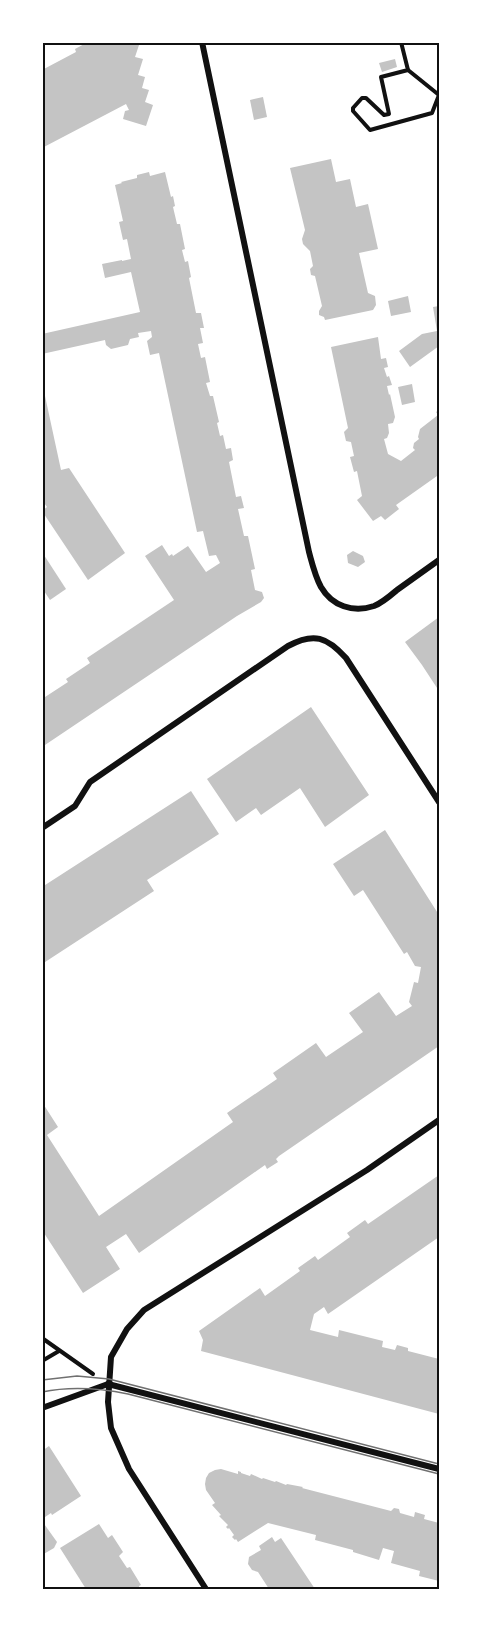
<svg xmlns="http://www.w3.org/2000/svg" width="481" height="1631" font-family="Rubik,sans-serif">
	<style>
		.building { fill: #c4c4c4 }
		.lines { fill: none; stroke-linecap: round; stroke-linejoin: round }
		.path { stroke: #111; stroke-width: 4 }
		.minor { stroke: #111; stroke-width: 6 }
		.tram { stroke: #707070; stroke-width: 1.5 }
		.neatline { fill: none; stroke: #111; stroke-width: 2 }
	</style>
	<rect width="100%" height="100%" fill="#fff"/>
	<g class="building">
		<polygon points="88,42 140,42 135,57 143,59 138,75 145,77 142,88 149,90 145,102 153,105 146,126 123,119 125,111 129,110 126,104 42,148 42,70 76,52 75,49"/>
		<polygon points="395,59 397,67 382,72 379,63"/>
		<polygon points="263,97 267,117 254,120 250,100"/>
		<polygon points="331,159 336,182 350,179 356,207 368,204 378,249 359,253 368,293 375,296 376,305 373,310 325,320 324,317 319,315 319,311 322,306 315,276 311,275 310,269 313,266 310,251 303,244 302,239 305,230 290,168"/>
		<polygon points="149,172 150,176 165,172 171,197 173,196 175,206 173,207 177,224 180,224 185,249 182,250 185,262 188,261 191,277 189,278 196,313 201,313 204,328 200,328 203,343 198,344 201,358 205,357 210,382 206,383 210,396 213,396 219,422 217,423 220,436 223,435 226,449 231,448 233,460 229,462 236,497 241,496 244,508 238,509 244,536 248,536 255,569 251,570 255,590 262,592 264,598 261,602 237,616 42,747 42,699 68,682 66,679 90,663 87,658 174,600 145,556 162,545 169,556 172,554 173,556 188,546 206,572 220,563 216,555 209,556 203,531 197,532 159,353 150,355 147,341 152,337 151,331 138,333 139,337 130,339 128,345 111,349 106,345 105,340 42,354 42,334 140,312 131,272 105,278 102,264 122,260 122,261 131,259 127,239 123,240 119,222 123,221 115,185 122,183 121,182 137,178 137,175"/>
		<polygon points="408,296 411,312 391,316 388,301"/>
		<polygon points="439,306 439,346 410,367 399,351 422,334 437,331 433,307"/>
		<polygon points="378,337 381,359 386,358 388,367 384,368 387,377 389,376 392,385 387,386 389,395 390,394 395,417 393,423 388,424 389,433 387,438 384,439 388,454 401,461 415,450 413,448 414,443 419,439 418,437 420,429 438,415 436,412 439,410 439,476 437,476 396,505 399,509 385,520 381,516 373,521 357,500 362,496 357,471 354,472 350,457 354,456 351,442 346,441 344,432 348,428 331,347"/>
		<polygon points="42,382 61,470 69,468 125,553 88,580 42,511 47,507 42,500"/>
		<polygon points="412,384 415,402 402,405 398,387"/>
		<polygon points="353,551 363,556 365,562 358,567 348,563 347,555"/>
		<polygon points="42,552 66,589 50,600 42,588"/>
		<polygon points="439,617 439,691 422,665 405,642"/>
		<polygon points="311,707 369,795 325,827 300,788 261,815 256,808 236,822 207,779"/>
		<polygon points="191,791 219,834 147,880 154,891 42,964 42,887"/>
		<polygon points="385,830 439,915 439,1046 279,1156 276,1159 278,1162 267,1169 265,1165 139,1253 126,1234 106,1247 120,1269 83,1293 42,1230 42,1102 58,1127 47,1135 99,1216 233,1122 227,1113 277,1079 273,1073 316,1043 326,1057 363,1032 349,1013 379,992 396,1016 412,1006 409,1002 414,982 418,983 421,967 415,966 407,952 404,954 363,890 354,896 333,864"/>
		<polygon points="439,1175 439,1237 328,1314 324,1307 314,1314 310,1330 338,1337 339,1330 383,1341 382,1347 395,1350 397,1345 408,1348 408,1351 439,1359 439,1414 201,1351 203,1340 199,1331 260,1288 265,1296 300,1271 298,1268 315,1256 318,1260 350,1237 347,1233 365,1220 368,1224"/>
		<polygon points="49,1446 81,1496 52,1515 51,1513 42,1519 42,1451"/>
		<polygon points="221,1469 238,1474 238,1471 241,1472 241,1473 250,1476 251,1474 262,1479 263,1478 275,1482 276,1481 286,1485 287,1484 303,1487 302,1488 391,1511 394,1508 399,1509 400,1513 414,1517 415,1512 425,1515 424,1519 439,1523 439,1581 419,1576 420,1571 391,1563 394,1551 383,1548 379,1560 353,1552 353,1550 315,1540 316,1535 268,1523 238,1542 236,1539 235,1540 232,1537 234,1535 229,1528 228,1529 226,1527 228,1525 219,1516 221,1515 212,1505 215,1503 206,1490 205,1484 206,1478 209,1473 215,1470"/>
		<polygon points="42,1521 57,1542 54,1548 42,1555"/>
		<polygon points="99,1524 108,1538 112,1535 123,1552 119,1556 127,1568 130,1567 141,1585 139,1586 140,1589 86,1589 60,1548"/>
		<polygon points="272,1537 275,1542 281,1538 315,1589 269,1589 258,1572 252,1570 248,1564 249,1557 261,1550 259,1546"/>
	</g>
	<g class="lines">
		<g class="path">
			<polyline points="401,42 408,70 381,77 389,114 384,115 366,98 362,98 353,108 353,111 370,130 432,113 439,95"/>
			<polyline points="408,70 439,95"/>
			<polyline points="42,1338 93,1374"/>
			<polyline points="42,1361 59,1351"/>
		</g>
		<g class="minor">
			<path d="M 202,42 L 309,552 C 312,563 315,576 321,587 C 332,606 353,613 374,606 C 382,603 390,596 397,590 C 411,580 425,570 439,560"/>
			<path d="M 42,828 L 75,806 L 90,782 L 288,646 C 314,632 327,637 346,658 L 439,802"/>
			<polyline points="108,1384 439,1469"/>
			<polyline points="42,1408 108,1384"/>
			<polyline points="206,1589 129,1469 111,1428 108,1402 111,1357 127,1329 144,1310 367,1170 439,1120"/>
		</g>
		<g class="tram">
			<polyline points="42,1380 77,1376 109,1379 439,1464"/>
			<path d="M 42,1392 C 71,1386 99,1388 128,1394 L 439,1474"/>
		</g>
	</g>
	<rect width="481" height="1631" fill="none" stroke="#ffffff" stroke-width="87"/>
	<rect x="44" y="44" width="394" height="1544" class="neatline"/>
</svg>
